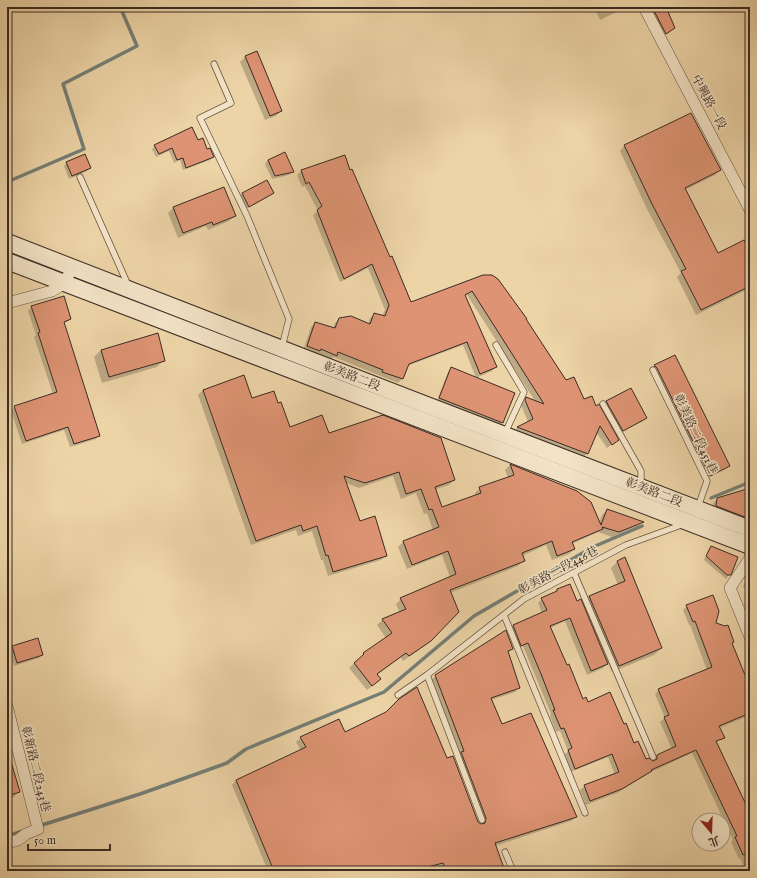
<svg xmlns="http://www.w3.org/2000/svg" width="757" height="878" font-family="'IM FELL English','Noto Serif TC',serif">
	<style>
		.shadow { fill: #0003 }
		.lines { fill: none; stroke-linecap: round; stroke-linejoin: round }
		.stream { stroke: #747f77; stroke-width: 3.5 }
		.building { fill: #de9474; stroke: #3a2b24 }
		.lane-casing { stroke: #675545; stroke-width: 7 }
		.street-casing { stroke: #675545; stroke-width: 12 }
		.secondary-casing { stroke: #3a2b24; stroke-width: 18 }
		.lane { stroke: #f3e3c6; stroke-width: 5.5 }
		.street { stroke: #f3e3c6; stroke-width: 11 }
		.secondary { stroke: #f3e3c6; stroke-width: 16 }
		.labels { text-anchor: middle; stroke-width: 3; stroke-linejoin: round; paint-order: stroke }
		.street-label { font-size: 12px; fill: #3a2b24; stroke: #f3e3c6 }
	</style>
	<rect width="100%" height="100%" fill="#edd4a7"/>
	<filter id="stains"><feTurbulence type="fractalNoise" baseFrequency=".005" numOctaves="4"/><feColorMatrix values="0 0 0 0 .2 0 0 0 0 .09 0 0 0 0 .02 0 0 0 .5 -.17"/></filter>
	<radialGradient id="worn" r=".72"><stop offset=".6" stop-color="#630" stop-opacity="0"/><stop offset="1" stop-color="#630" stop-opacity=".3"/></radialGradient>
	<g class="shadow">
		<polygon points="594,7 627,7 600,20"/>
		<polygon points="642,7 665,7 673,28 660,39"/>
		<polygon points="245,57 281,111 276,116 265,120 240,62"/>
		<polygon points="197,142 213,157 210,160 183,170 180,160 174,163 169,151 156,157 152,149 155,146"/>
		<polygon points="625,145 720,170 715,175 685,190 718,254 750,254 750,288 696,315 677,277 681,273 647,209 620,151"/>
		<polygon points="268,160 292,172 289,175 272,179 265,164"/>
		<polygon points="67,163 90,168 87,171 69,179 64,166"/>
		<polygon points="301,171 349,171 411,303 484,276 525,319 565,382 584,401 596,407 618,440 607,448 596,432 587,453 583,458 513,432 517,428 528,422 521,405 522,403 527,398 535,401 467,295 465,296 496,367 492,371 476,378 463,345 407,366 402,379 398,383 334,357 331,360 303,351 311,327 315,323 333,329 335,323 339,319 368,324 370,318 375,314 382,316 385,310 368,268 340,282 313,215 318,211 305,186 302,187 297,175"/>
		<polygon points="267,181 273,193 270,196 246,209 239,197 242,194"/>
		<polygon points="223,188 234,216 229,221 208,230 206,226 178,238 168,213 173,208"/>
		<polygon points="32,307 70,319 67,322 63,323 99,435 96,439 70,447 64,430 22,444 11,411 15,407 53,394 34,337 36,335 28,311"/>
		<polygon points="157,335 164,360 157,367 102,383 94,357 101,350"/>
		<polygon points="674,356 729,466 725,469 706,479 651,369 654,366"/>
		<polygon points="452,369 502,422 499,426 437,401 448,372"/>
		<polygon points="631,389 646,418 643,421 620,433 603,405 606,402"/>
		<polygon points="203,390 277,404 289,428 328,435 454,480 449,485 434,490 441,509 476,496 475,493 480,488 508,478 505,470 510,465 576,491 599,523 602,515 607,510 642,522 638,526 612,537 598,532 572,544 574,549 569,554 552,560 546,545 522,556 523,561 518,566 450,593 458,612 426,645 403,661 401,657 377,675 375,684 367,690 349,668 364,654 386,638 377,625 382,620 400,613 396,604 401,599 450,577 442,555 407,569 398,547 403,542 433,530 427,513 424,514 416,493 401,499 393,476 359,488 346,483 360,522 386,555 381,560 328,576 323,560 321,560 312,531 298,536 296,530 251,545 198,395"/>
		<polygon points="750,489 750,525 712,509 713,503 717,499"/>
		<polygon points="711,548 732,570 726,579 704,560 708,551"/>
		<polygon points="617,562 661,648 654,655 612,672 608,663 603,668 587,675 565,621 550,628 582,700 623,726 634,744 646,760 653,762 653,760 657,755 672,749 660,722 665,718 655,694 659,690 707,670 690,625 689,625 683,610 687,606 714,623 732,643 744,676 750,676 750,715 719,728 723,737 715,743 750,816 750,871 746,871 740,858 739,859 731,842 733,840 692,753 649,773 617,793 586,805 580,790 585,786 615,775 608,757 571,772 564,755 568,751 560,731 556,732 550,716 551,714 523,646 517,649 509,630 513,626 542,613 538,603 542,599 553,594 557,590 582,604 589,597 618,585 611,568"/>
		<polygon points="750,570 750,591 743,587"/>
		<polygon points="12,647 42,655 39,658 14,666 9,650"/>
		<polygon points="512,649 508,653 519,687 515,692 491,700 501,726 576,817 571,821 495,846 504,871 440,871 438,867 422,871 268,871 232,785 236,780 301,751 296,742 301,738 344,733 447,759 477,822 482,826 457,758 431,680 436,676"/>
		<polygon points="7,752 19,791 14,797 7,799"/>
	</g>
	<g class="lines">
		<g class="stream">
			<polyline points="7,182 84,149 63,84 137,46 121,9 125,7"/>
			<polyline points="711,498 750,482"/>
			<polyline points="39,826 140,794 188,777 227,763 246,749 384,692 474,616 593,547 642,526"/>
			<polyline points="7,836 23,831"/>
		</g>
	</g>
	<g class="building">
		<polygon points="652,7 666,7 675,28 666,34"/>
		<polygon points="257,51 282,111 270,116 245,56"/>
		<polygon points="691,113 721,170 685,188 718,253 744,240 750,252 750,286 701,310 681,271 686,269 652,204 624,145"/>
		<polygon points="192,127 198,140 203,138 207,149 210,148 214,157 186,168 183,158 177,160 172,148 159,154 154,145"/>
		<polygon points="285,152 294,172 275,176 268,160"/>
		<polygon points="85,154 91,168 72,176 66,162"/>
		<polygon points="345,155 350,170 352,169 390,257 392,256 411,302 483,275 492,275 498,279 527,319 526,319 566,380 574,377 584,399 592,396 596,406 599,404 619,440 612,445 600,426 588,454 517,427 533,419 525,400 526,397 544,404 472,291 465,295 497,367 480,374 467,342 409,364 403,379 382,372 383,370 338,352 337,356 321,349 320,351 307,346 315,322 335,328 339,318 351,316 370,324 374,313 385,316 389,305 372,264 344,279 317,210 322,206 309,182 306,184 301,170"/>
		<polygon points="267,180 274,193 249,207 242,193"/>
		<polygon points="224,187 236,216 213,225 212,222 183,233 173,207"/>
		<polygon points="64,296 71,319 64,322 100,436 74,444 68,427 26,441 14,406 57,392 38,333 40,332 31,306"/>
		<polygon points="158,333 165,361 109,377 101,350"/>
		<polygon points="675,355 730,466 710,476 657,368 654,365"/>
		<polygon points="451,367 515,393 503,423 439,398"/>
		<polygon points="244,375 252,398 274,391 278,403 281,402 290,427 322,415 329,433 383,415 441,438 455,480 435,487 442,507 481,493 479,487 514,475 510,464 577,491 591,502 601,525 607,509 644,522 619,532 602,527 603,529 572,542 575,549 557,556 552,541 522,553 525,561 450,590 459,612 431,641 409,656 406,653 377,674 381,679 372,686 354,663 364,654 363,653 392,633 382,619 406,609 400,598 456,574 448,551 412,565 403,541 439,527 432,509 429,510 421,489 406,494 399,472 365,483 344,476 360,521 375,516 387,556 333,572 328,555 326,556 317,526 303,531 301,525 256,541 203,390"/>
		<polygon points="631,388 647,418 623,431 606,401"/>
		<polygon points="750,488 750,519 716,506 717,498"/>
		<polygon points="711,546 738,557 731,575 727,575 706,556"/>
		<polygon points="625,557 662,648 619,666 589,596 625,581 617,561"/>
		<polygon points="570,584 577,601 581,599 608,664 591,671 570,618 550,626 567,665 569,664 583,699 586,697 588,702 610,692 624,724 626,723 634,743 638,741 646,759 649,758 653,761 657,759 657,755 676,746 664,717 669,715 658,689 712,667 695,621 693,622 686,605 713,595 719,611 716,623 725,626 728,625 734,642 732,643 745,675 750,672 750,713 719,726 725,738 716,741 750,813 750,852 743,855 735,837 737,836 696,750 651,770 652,771 622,789 590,801 584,785 619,772 612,754 575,769 568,750 572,748 564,728 561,729 553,710 555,710 541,674 528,643 521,646 513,625 547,610 541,598 557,591 557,589"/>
		<polygon points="506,630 513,649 508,651 520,688 491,698 502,724 531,713 577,817 495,843 505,871 446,871 443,863 412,871 274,871 236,780 306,747 300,737 339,719 345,732 386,712 399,699 417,687 447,758 453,756 478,822 481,824 485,823 486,818 461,752 464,751 435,675"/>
		<polygon points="38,638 43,655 17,663 12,646"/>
		<polygon points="9,755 20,792 7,796 7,756"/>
	</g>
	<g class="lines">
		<g class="lane-casing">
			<g id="lane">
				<polyline points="214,64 231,103 200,118 247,216 289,319 282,347"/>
				<polyline points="80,177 128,285"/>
				<polyline points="496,345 524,392 505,433"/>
				<polyline points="653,370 707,481 698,507"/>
				<polyline points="603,404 641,471 641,485"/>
				<polyline points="574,573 653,757"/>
				<polyline points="504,615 585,813"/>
				<polyline points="427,675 482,820"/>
				<polyline points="398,695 427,675 524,599 626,545 684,524"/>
				<polyline points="749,765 750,768"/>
				<polyline points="505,852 513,871"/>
			</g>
		</g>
		<g class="street-casing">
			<g id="street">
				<polyline points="644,7 750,210"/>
				<polyline points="7,303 52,291 65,283 72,267"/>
				<polyline points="750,558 730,588 750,637"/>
				<polyline points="7,706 38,829 26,834 18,840 7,843"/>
			</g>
		</g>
		<g class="secondary-casing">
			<g id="secondary">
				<polyline points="7,242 411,399 750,529"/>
				<polyline points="7,261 750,546"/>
			</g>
		</g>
		<use href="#lane" class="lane"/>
		<use href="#street" class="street"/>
		<use href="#secondary" class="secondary"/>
	</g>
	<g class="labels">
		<g class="street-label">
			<text transform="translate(709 102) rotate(62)" y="4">中興路一段</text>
			<text transform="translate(352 376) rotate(21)" y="4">彰美路二段</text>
			<text transform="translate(696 434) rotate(65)" y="4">彰美路二段451巷</text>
			<text transform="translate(654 492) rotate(21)" y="4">彰美路二段</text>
			<text transform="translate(558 570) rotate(-28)" y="4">彰美路二段446巷</text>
			<text transform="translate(36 769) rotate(76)" y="4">彰新路二段243巷</text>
		</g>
	</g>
	<rect width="757" height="878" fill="none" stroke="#edd4a7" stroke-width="24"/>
	<rect x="8" y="8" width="741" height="862" fill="none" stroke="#3a2b24" stroke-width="2"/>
	<rect x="12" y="12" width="733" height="854" fill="none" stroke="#3a2b24"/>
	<g transform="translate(711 832) rotate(161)"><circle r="19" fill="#f3e3c6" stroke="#a99985"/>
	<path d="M0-3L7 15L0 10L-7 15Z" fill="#8f2418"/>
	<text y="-6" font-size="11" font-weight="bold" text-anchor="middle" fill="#3a2b24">北</text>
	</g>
	<path d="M28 844v6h82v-6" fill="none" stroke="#3a2b24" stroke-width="2"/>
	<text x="34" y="844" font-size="12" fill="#3a2b24" stroke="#f3e3c6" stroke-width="3" paint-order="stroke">50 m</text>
	<rect width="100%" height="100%" filter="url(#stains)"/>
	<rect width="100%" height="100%" fill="url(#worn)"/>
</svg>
